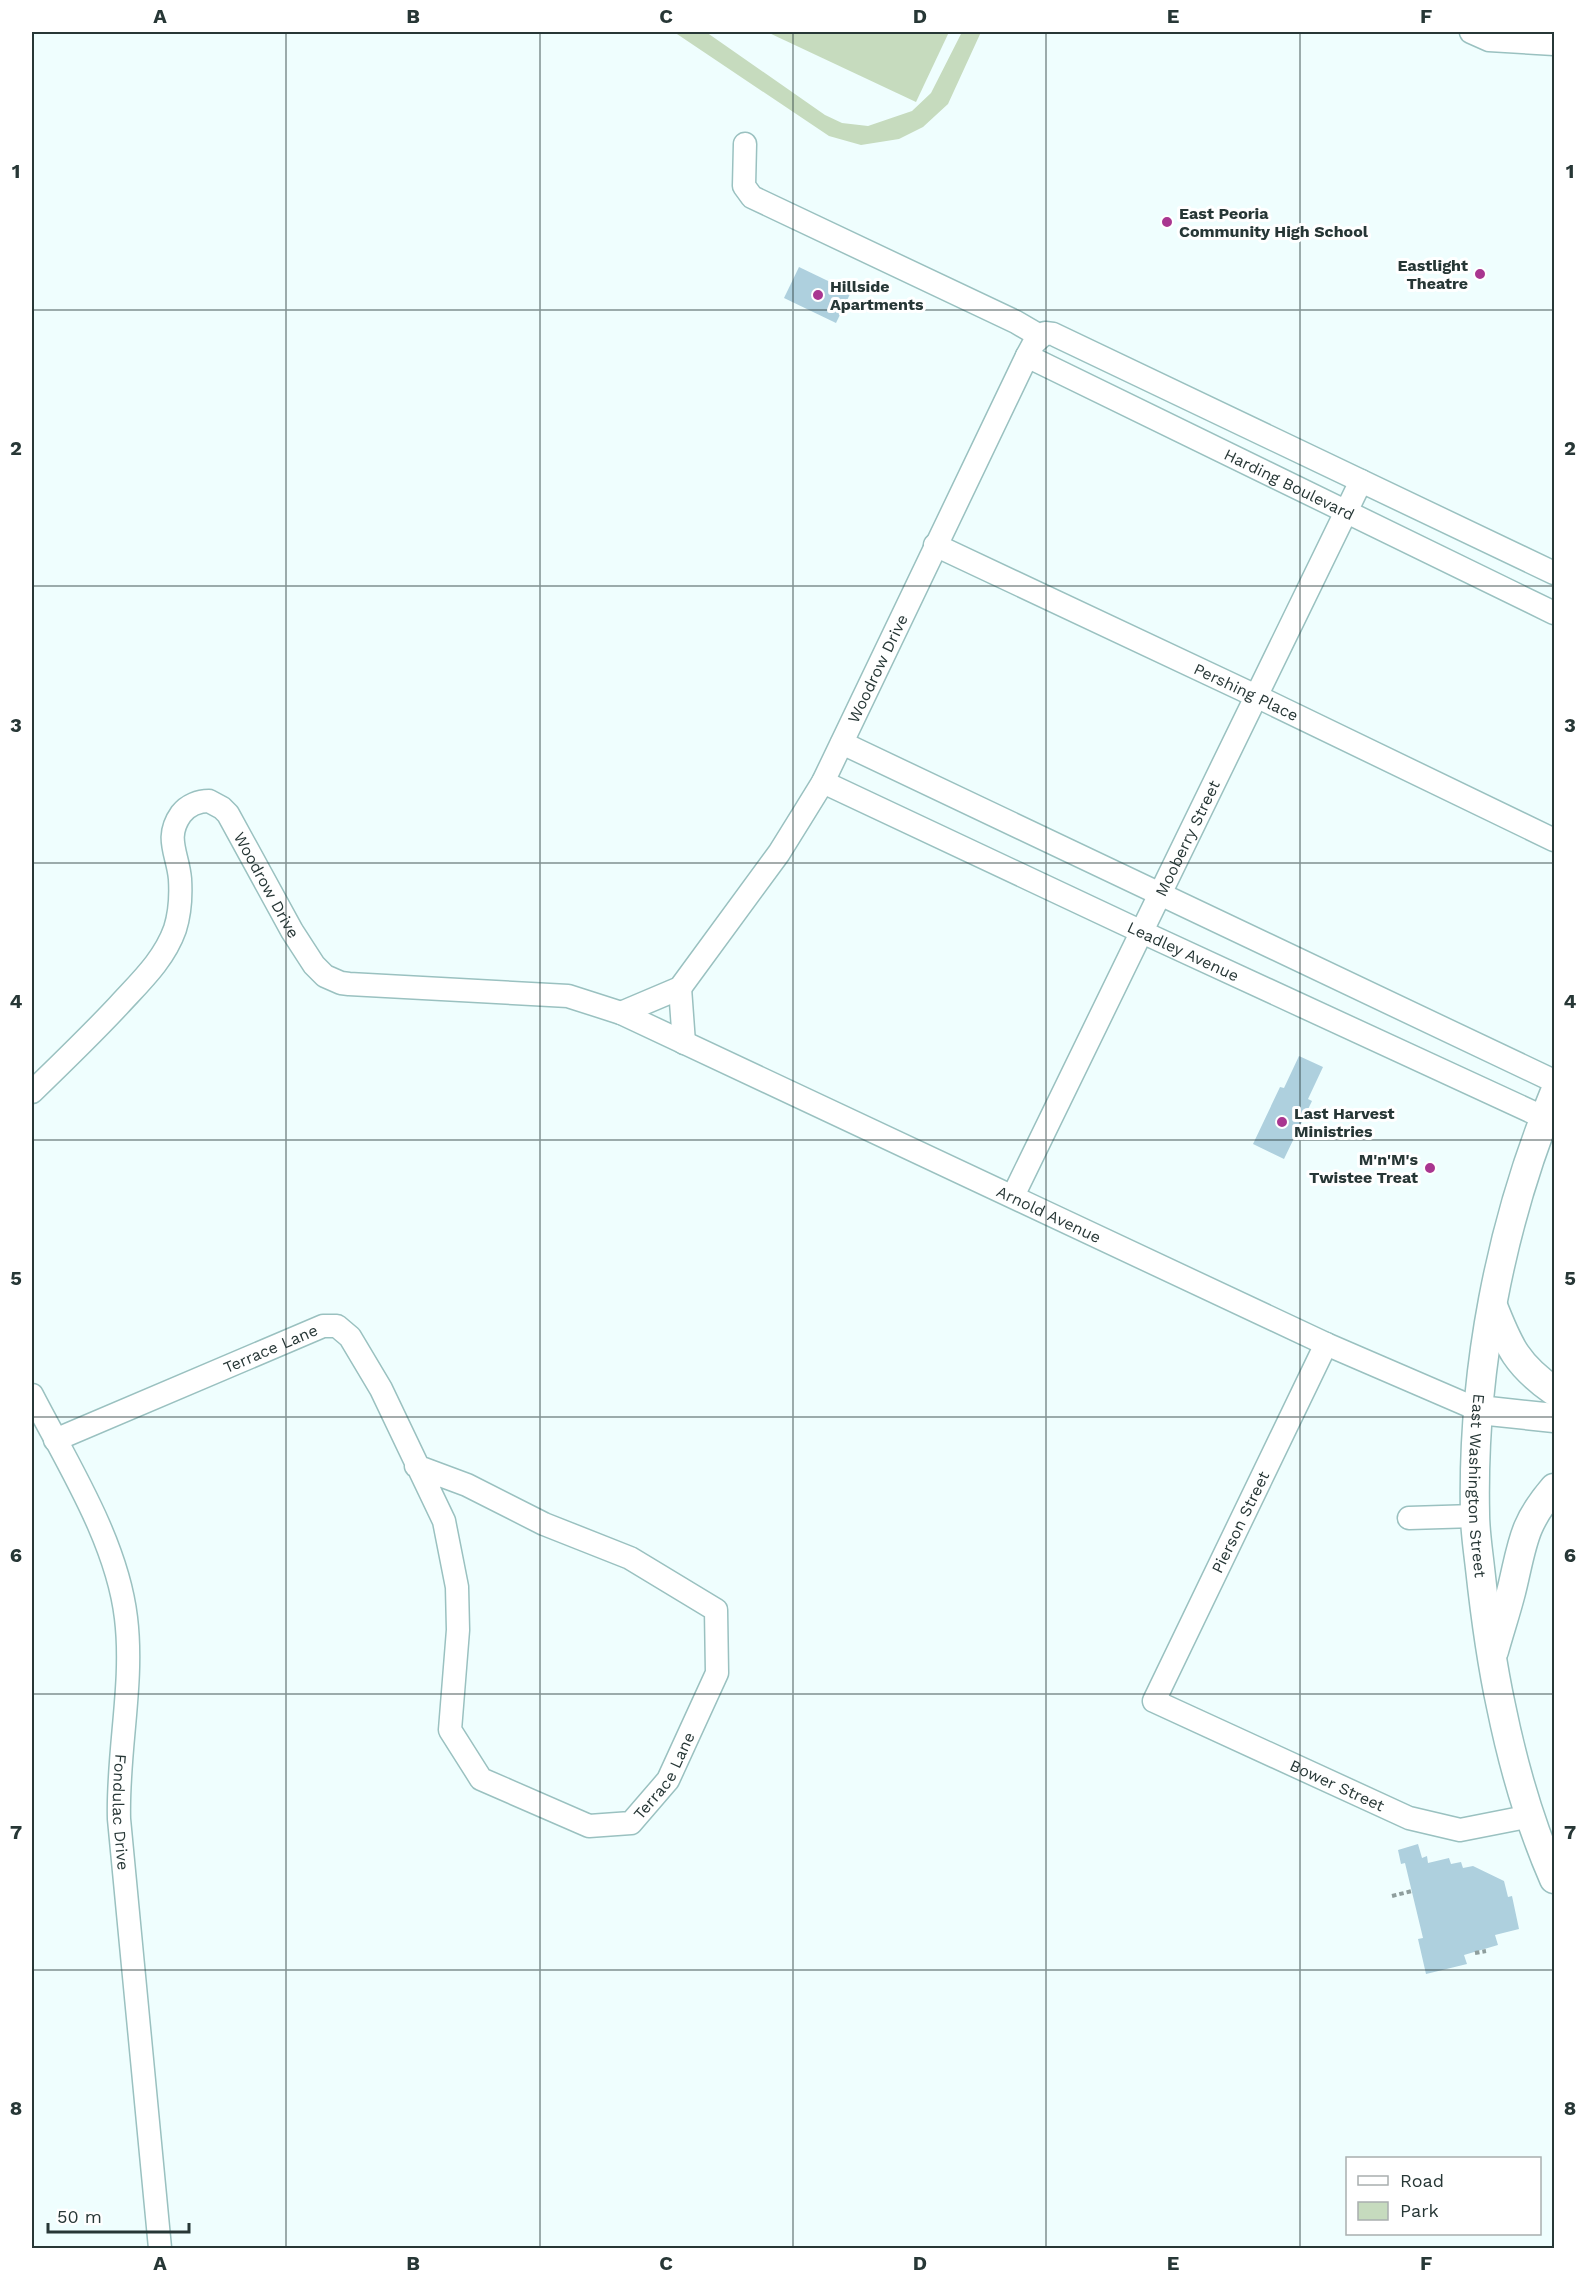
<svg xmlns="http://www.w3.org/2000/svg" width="1586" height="2280" font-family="'Work Sans',sans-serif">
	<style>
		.green { fill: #c6dbbe }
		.building { fill: #aed0de }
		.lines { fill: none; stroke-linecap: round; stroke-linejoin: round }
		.minor-casing { stroke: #9ac1c0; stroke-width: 25 }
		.major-casing { stroke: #9ac1c0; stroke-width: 31 }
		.path { stroke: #8e9e9d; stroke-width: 4; stroke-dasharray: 4.5 3; stroke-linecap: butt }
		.minor { stroke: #fff; stroke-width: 22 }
		.major { stroke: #fff; stroke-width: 28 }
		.grid { fill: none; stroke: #273736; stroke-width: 1.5; stroke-opacity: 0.55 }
		.poi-dot { fill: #a93690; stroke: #fff; stroke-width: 2 }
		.labels { text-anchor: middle; stroke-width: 6; stroke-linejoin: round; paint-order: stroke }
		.poi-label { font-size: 16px; font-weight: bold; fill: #273736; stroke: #fff; text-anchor: start }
		.street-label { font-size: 16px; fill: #273736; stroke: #fff }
		.neatline { fill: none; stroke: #273736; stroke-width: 2 }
		.grid-label { font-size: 20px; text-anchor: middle; font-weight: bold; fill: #273736 }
	</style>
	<rect width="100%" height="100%" fill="#effefe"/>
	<g class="green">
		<polygon points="674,32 706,32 825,115 842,123 868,126 912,111 931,93 962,32 981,32 948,104 923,127 899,139 861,145 829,136"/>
		<polygon points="767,32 949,32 916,102"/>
	</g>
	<g class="building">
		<polygon points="799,267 851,292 836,323 784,298"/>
		<polygon points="1299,1056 1323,1067 1308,1099 1312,1101 1284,1159 1253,1144 1280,1087 1284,1088"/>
		<polygon points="1418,1844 1422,1858 1427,1856 1428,1863 1449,1858 1451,1864 1461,1862 1463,1868 1473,1866 1504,1881 1508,1897 1512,1896 1519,1929 1495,1935 1498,1945 1464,1955 1467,1964 1426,1974 1418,1939 1423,1938 1405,1863 1401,1864 1398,1850"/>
	</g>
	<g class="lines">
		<g class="minor-casing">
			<g id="minor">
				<polyline points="1471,32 1489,40 1554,44"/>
				<polyline points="745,144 744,186 752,197 1016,322 1040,336"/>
				<path id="s1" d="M 1027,356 L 1554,613"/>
				<path id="s2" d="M 935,545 L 1256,696 L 1554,840"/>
				<polyline points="842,743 1554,1081"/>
				<path id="s3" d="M 823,782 L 1142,932 L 1545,1118"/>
				<polyline points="680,988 684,1043"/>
				<path id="s4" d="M 621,1013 L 680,988 L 779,853 L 802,816 L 823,782 L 1027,356 L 1034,343 L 1045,333 L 1053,334 L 1554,573"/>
				<path id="s5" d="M 32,1092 C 61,1064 91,1035 119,1005 C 140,982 164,960 175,929 C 180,913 181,895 180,879 C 178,854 164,838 181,814 C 188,805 199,801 209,801 L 222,808 L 228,814 L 292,931 L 314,965 L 325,976 L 341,983 L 349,984 L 568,996 L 621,1013 L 1326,1344 L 1479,1410"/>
				<path id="s6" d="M 1013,1196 L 1361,481"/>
				<path id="s7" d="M 1326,1344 L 1154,1701 L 1409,1818 L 1460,1830 L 1531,1816"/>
				<path id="s8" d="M 32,1395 C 67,1463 117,1541 126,1618 C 134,1684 117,1752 119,1819 L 160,2248"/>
				<path id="s9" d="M 55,1440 L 323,1326 L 337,1326 L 350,1337 L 381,1389 L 444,1521 L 457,1587 L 458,1630 L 450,1730 L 481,1779 L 589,1826 L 631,1823 L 668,1780 L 717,1673 L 716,1610 L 630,1558 L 544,1524 L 467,1485 L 416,1466"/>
				<polyline points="1409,1518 1475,1516"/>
			</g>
		</g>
		<g class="major-casing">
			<g id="major">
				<path id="s10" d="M 1554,1094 C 1500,1225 1472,1371 1475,1514 C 1475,1531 1478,1550 1480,1568 C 1485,1614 1491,1660 1501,1706 C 1513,1765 1530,1824 1554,1879"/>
				<path d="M 1493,1306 C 1509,1347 1517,1365 1554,1391"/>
				<polyline points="1479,1410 1554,1418"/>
				<path d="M 1494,1651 C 1500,1629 1508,1606 1513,1584 C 1523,1541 1524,1523 1554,1488"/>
			</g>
		</g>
		<g class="path">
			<polyline points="1392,1896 1412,1891"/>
			<polyline points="1475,1953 1486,1951"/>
		</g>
		<use href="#minor" class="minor"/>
		<use href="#major" class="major"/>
	</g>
	<path class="grid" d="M 286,32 L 286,2248M 540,32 L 540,2248M 793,32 L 793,2248M 1046,32 L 1046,2248M 1300,32 L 1300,2248M 32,310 L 1554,310M 32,586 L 1554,586M 32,863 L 1554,863M 32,1140 L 1554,1140M 32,1417 L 1554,1417M 32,1694 L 1554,1694M 32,1970 L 1554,1970"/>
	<g class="poi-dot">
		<circle cx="1167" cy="222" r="6"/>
		<circle cx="1480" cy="274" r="6"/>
		<circle cx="818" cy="295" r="6"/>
		<circle cx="1282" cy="1122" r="6"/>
		<circle cx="1430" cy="1168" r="6"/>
	</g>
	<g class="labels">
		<g class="poi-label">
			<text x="1179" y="219">East Peoria<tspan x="1179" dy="18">Community High School</tspan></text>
			<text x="1468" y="271" text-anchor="end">Eastlight<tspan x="1468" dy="18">Theatre</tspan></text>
			<text x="830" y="292">Hillside<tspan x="830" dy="18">Apartments</tspan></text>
			<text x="1294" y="1119">Last Harvest<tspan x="1294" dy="18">Ministries</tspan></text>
			<text x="1418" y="1165" text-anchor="end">M'n'M's<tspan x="1418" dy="18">Twistee Treat</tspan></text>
		</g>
		<g class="street-label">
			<text dy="6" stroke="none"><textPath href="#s1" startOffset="292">Harding Boulevard</textPath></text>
			<text dy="6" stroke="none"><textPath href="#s4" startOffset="441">Woodrow Drive</textPath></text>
			<text dy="6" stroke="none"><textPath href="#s2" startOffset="344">Pershing Place</textPath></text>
			<text dy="6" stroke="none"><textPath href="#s6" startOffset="398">Mooberry Street</textPath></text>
			<text dy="6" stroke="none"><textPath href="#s5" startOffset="472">Woodrow Drive</textPath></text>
			<text dy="6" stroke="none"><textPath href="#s3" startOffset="398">Leadley Avenue</textPath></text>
			<text dy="6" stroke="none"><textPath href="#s5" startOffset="1354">Arnold Avenue</textPath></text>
			<text dy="6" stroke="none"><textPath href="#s9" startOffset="234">Terrace Lane</textPath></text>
			<text dy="6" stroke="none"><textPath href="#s10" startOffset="402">East Washington Street</textPath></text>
			<text transform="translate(1240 1522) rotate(-64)" y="6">Pierson Street</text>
			<text dy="6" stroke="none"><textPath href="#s9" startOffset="1016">Terrace Lane</textPath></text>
			<text dy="6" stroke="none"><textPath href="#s7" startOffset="598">Bower Street</textPath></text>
			<text dy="6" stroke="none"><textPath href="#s8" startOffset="438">Fondulac Drive</textPath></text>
		</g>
	</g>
	<rect width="1586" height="2280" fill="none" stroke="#ffffff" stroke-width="66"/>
	<rect x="1346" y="2157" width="195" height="78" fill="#ffffff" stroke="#a9afaf" stroke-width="1.5"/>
	<rect x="1358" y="2176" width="30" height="9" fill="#ffffff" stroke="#a9afaf" stroke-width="1.5"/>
	<text x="1400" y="2187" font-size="18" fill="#273736">Road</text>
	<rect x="1358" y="2202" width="30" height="18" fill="#c6dbbe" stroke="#a9afaf" stroke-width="1.5"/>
	<text x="1400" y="2217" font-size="18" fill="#273736">Park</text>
	<path d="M48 2223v9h141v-9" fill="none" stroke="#273736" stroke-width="3"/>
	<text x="57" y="2223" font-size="18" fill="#273736" stroke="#ffffff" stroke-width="4.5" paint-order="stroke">50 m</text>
	<rect x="33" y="33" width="1520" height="2214" class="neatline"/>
	<g class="grid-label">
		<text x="160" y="23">A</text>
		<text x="413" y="23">B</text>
		<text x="666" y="23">C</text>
		<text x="920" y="23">D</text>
		<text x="1173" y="23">E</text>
		<text x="1426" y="23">F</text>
		<text x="16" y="178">1</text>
		<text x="1570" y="178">1</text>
		<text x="16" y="455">2</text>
		<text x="1570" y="455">2</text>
		<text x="16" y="732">3</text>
		<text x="1570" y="732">3</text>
		<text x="16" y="1008">4</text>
		<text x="1570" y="1008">4</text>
		<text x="16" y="1285">5</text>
		<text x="1570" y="1285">5</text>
		<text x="16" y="1562">6</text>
		<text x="1570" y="1562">6</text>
		<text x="16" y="1839">7</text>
		<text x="1570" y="1839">7</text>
		<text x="16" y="2115">8</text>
		<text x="1570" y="2115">8</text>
		<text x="160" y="2270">A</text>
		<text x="413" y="2270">B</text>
		<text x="666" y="2270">C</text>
		<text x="920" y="2270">D</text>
		<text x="1173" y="2270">E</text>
		<text x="1426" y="2270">F</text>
	</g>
</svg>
